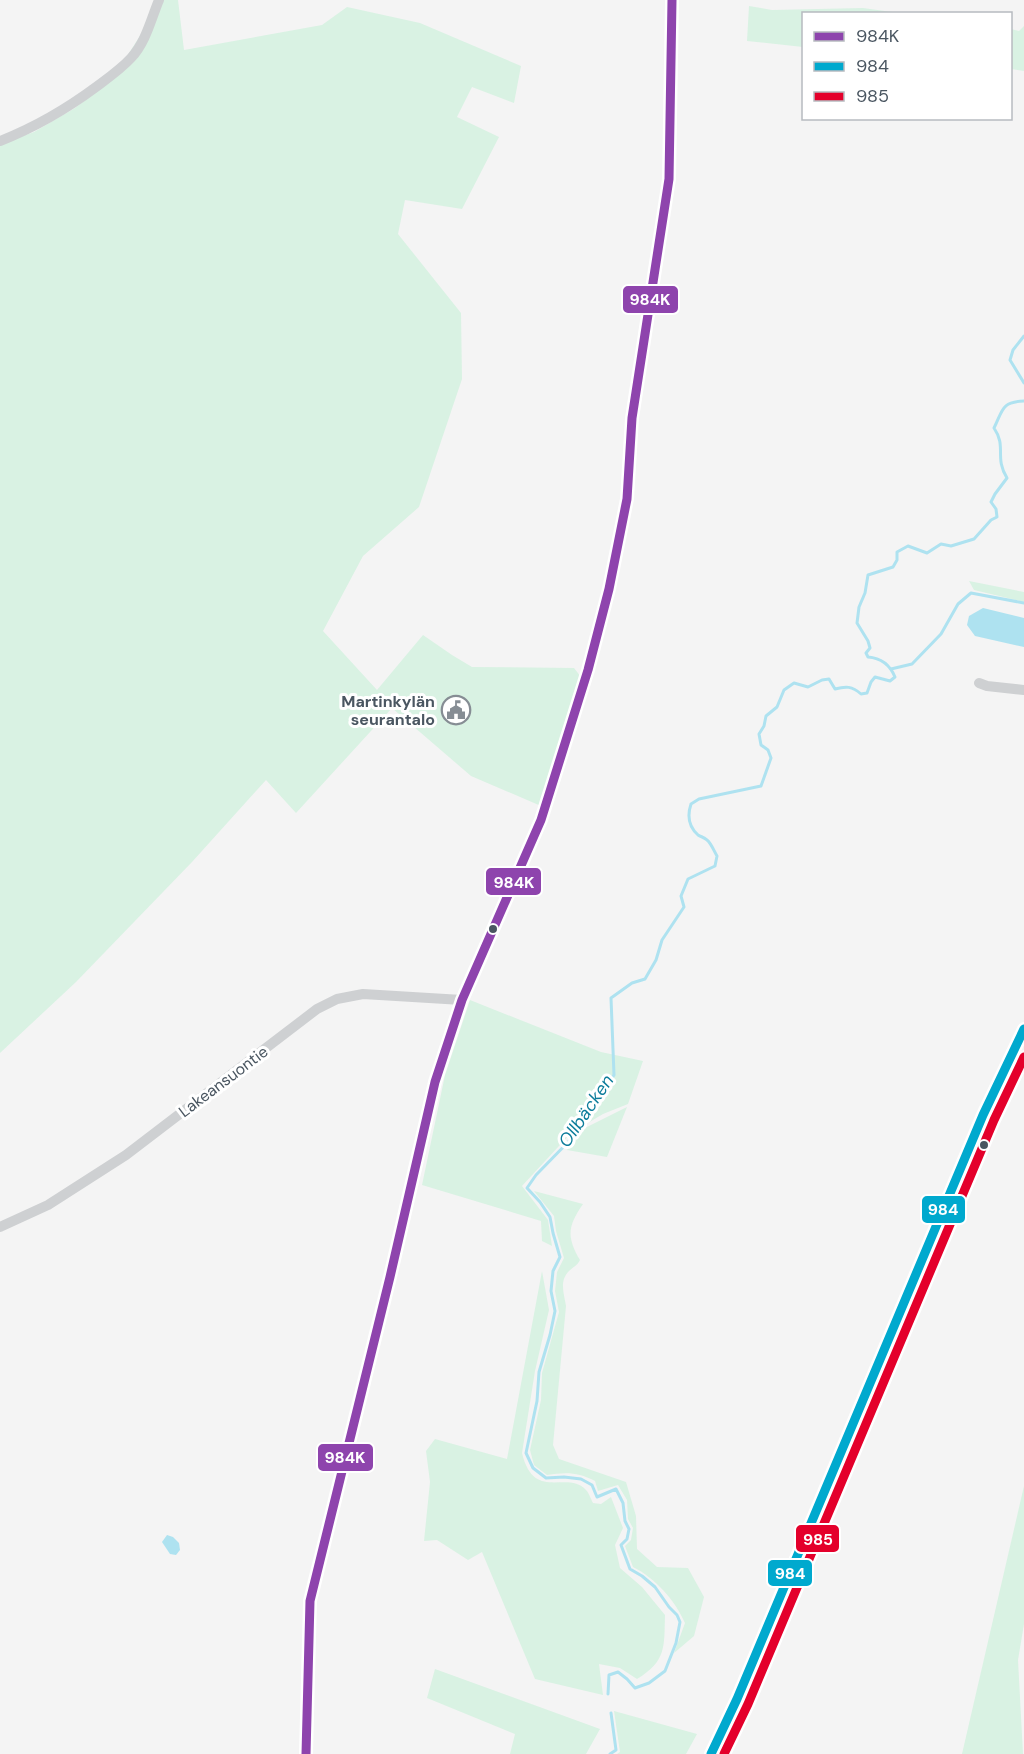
<svg xmlns="http://www.w3.org/2000/svg" width="1024" height="1754" font-family="'DM Sans',sans-serif">
	<style>
		.green { fill: #d9f2e3 }
		.water { fill: #aee2f0 }
		.lines { fill: none; stroke-linecap: round; stroke-linejoin: round }
		.stream { stroke: #aee2f0; stroke-width: 3 }
		.minor { stroke: #ced0d2; stroke-width: 10 }
		.tertiary { stroke: #ced0d2; stroke-width: 12 }
		.bus-1-casing { stroke: #fff; stroke-width: 14 }
		.bus-2-casing { stroke: #fff; stroke-width: 14 }
		.bus-3-casing { stroke: #fff; stroke-width: 14 }
		.bus-1 { stroke: #8e44ad; stroke-width: 9 }
		.bus-2 { stroke: #00a9ce; stroke-width: 9 }
		.bus-3 { stroke: #e4002b; stroke-width: 9 }
		.bus-dot { fill: #4a5661; stroke: #fff; stroke-width: 2 }
		.labels { text-anchor: middle; stroke-width: 6; stroke-linejoin: round; paint-order: stroke }
		.poi-label { font-size: 16px; font-weight: bold; fill: #4a5661; stroke: #fff; text-anchor: end }
		.street-label { font-size: 16px; fill: #4a5661; stroke: #fff }
		.water-label { font-size: 18px; font-style: italic; fill: #0c7c9b; stroke: #fff }
		.line-badge { stroke: #fff; stroke-width: 2 }
		.badge-label { font-size: 16px; text-anchor: middle; font-weight: bold; fill: #fff }
	</style>
	<rect width="100%" height="100%" fill="#f4f4f4"/>
	<g class="green">
		<polygon points="163,0 178,0 184,50 322,25 347,7 420,23 521,66 514,103 472,87 457,117 499,137 462,209 405,200 398,234 461,313 462,379 419,507 363,556 323,631 377,690 423,635 452,655 472,667 574,668 581,677 541,806 471,776 392,708 296,813 266,780 192,862 76,982 0,1053 0,144 34,132 75,108 113,78"/>
		<polygon points="749,6 772,10 863,8 899,13 804,14 803,47 747,41"/>
		<polygon points="1024,26 1024,71 1011,69 1011,29 1019,31"/>
		<polygon points="969,581 1024,592 1024,602 974,590"/>
		<polygon points="470,1000 601,1052 643,1061 628,1104 603,1114 571,1133 522,1186 548,1220 552,1246 542,1241 541,1221 422,1185 445,1075"/>
		<polygon points="627,1107 607,1157 567,1150 583,1129"/>
		<path d="M 534,1191 L 583,1204 C 568,1226 566,1236 580,1260 C 577,1266 573,1267 569,1271 C 559,1281 564,1294 566,1306 L 553,1445 L 559,1459 L 626,1482 L 636,1516 L 637,1549 L 657,1567 L 688,1568 L 704,1597 L 694,1636 L 674,1653 L 685,1623 C 675,1600 655,1578 633,1567 L 625,1546 L 631,1540 L 633,1528 L 628,1519 L 627,1500 L 618,1485 L 598,1491 L 595,1481 C 578,1472 566,1472 547,1475 L 534,1465 L 530,1450 L 541,1400 L 542,1373 L 559,1312 L 555,1291 L 557,1272 L 564,1258 L 556,1231 L 554,1216 Z"/>
		<path d="M 542,1271 L 549,1310 L 535,1371 L 522,1453 C 534,1503 568,1469 586,1490 C 589,1493 591,1499 593,1503 L 601,1504 L 611,1497 L 623,1528 L 615,1545 L 620,1568 L 642,1587 L 665,1615 C 664,1646 667,1661 637,1679 L 620,1668 L 599,1664 L 603,1695 L 535,1679 L 482,1552 L 468,1560 L 437,1540 L 424,1541 L 430,1482 L 426,1451 L 435,1439 L 507,1459 Z"/>
		<polygon points="1024,1486 1024,1624 1018,1660 1023,1754 962,1754"/>
		<polygon points="435,1669 600,1729 586,1754 510,1754 515,1734 427,1698"/>
		<polygon points="614,1711 697,1734 686,1754 617,1754 620,1752"/>
	</g>
	<g class="water">
		<polygon points="983,608 1024,618 1024,647 975,636 967,625 969,616"/>
		<polygon points="167,1535 173,1537 179,1543 180,1550 176,1555 170,1554 162,1542"/>
	</g>
	<g class="lines">
		<g class="stream">
			<polyline points="1024,336 1013,350 1010,360 1024,383"/>
			<polyline points="891,669 912,664 941,634 958,604 971,593 1024,603"/>
			<path d="M 608,1694 L 609,1675 L 618,1672 L 627,1679 L 635,1688 L 649,1683 L 665,1671 L 676,1643 L 680,1622 L 677,1615 L 669,1607 L 655,1587 L 642,1576 L 630,1569 L 621,1545 L 627,1539 L 629,1529 L 625,1521 L 623,1503 L 616,1489 L 597,1497 L 592,1485 L 581,1479 L 564,1477 L 546,1478 L 533,1468 L 526,1453 L 537,1401 L 539,1372 L 550,1335 L 555,1311 L 551,1291 L 553,1271 L 560,1257 L 553,1233 L 550,1217 L 540,1202 L 527,1188 L 536,1175 L 574,1136 L 591,1107 L 614,1075 L 611,998 L 632,983 L 645,979 L 656,960 L 662,940 L 684,907 L 681,896 L 688,879 L 715,866 L 717,856 C 714,851 711,843 707,840 C 704,837 701,837 698,835 C 688,826 687,816 691,804 L 699,799 L 761,786 L 771,758 L 768,750 L 761,745 L 759,734 L 764,726 L 766,716 L 777,707 L 784,690 L 794,683 L 808,687 L 822,680 L 829,679 L 835,689 C 846,686 852,686 861,694 L 867,693 L 871,682 L 875,677 L 890,681 L 895,677 C 890,665 881,658 868,657 L 866,653 L 870,648 L 868,641 L 857,623 L 859,607 L 865,593 L 868,575 L 893,567 L 897,560 L 897,552 L 908,546 L 927,553 L 941,544 L 951,546 L 974,539 L 991,520 L 997,517 L 996,509 L 991,502 L 995,494 L 1007,478 C 994,457 1007,447 994,428 C 1003,410 1001,402 1024,401"/>
			<polyline points="610,1754 616,1750 611,1713"/>
		</g>
		<g class="minor">
			<path d="M 0,141 C 36,127 65,110 96,87 C 108,78 121,69 131,58 C 146,42 151,19 159,0"/>
			<polyline points="979,683 987,686 1024,690"/>
			<polyline points="0,1227 48,1205 126,1155 317,1009 337,999 363,994 462,1000"/>
			<polyline points="306,1754 310,1601 390,1277 435,1082 462,1000 541,820 588,670 609,589 627,499 632,418 669,179 672,0"/>
		</g>
		<polyline class="tertiary" points="711,1754 737,1699 983,1115 1024,1029"/>
		<g class="bus-1-casing">
			<polyline id="bus-1" points="306,1754 310,1601 390,1277 435,1082 462,1000 541,820 588,670 609,589 627,499 632,418 669,179 672,0"/>
		</g>
		<g class="bus-2-casing">
			<polyline id="bus-2" points="711,1754 737,1699 983,1115 1024,1029"/>
		</g>
		<g class="bus-3-casing">
			<polyline id="bus-3" points="724,1754 748,1704 994,1120 1024,1057"/>
		</g>
		<use href="#bus-1" class="bus-1"/>
		<use href="#bus-2" class="bus-2"/>
		<use href="#bus-3" class="bus-3"/>
	</g>
	<defs>
		<g id="civic-ring" transform="scale(1.5)"><circle r="9.5" fill="#fff" stroke="#868d94" stroke-width="1.5"/><path d="M-.6-6.5H3V-4.5H.6V-3L4-1V1h2V6H-6V1h2V-1L-.6-3ZM-1.2 2.5V6h2.4V2.5Z" fill="#868d94"/></g>
	</defs>
	<g fill-rule="evenodd">
		<use href="#civic-ring" x="456" y="710"/>
	</g>
	<g class="bus-dot">
		<circle cx="493" cy="929" r="5"/>
		<circle cx="984" cy="1145" r="5"/>
	</g>
	<g class="labels">
		<g class="poi-label">
			<text x="435" y="707">Martinkylän<tspan x="435" dy="18">seurantalo</tspan></text>
		</g>
		<g class="street-label">
			<text transform="translate(223 1081) rotate(-37)" y="6">Lakeansuontie</text>
		</g>
		<g class="water-label">
			<text transform="translate(586 1111) rotate(-56)" y="6">Ollbäcken</text>
		</g>
	</g>
	<g class="line-badge">
		<rect x="622" y="285" width="57" height="29" rx="6" fill="#8e44ad"/>
		<rect x="485" y="867" width="57" height="29" rx="6" fill="#8e44ad"/>
		<rect x="921" y="1195" width="45" height="29" rx="6" fill="#00a9ce"/>
		<rect x="317" y="1443" width="57" height="29" rx="6" fill="#8e44ad"/>
		<rect x="795" y="1524" width="45" height="29" rx="6" fill="#e4002b"/>
		<rect x="767" y="1559" width="46" height="28" rx="6" fill="#00a9ce"/>
	</g>
	<g class="badge-label">
		<text x="650" y="305">984K</text>
		<text x="514" y="888">984K</text>
		<text x="943" y="1215">984</text>
		<text x="345" y="1463">984K</text>
		<text x="818" y="1545">985</text>
		<text x="790" y="1579">984</text>
	</g>
	<rect x="802" y="12" width="210" height="108" fill="#ffffff" stroke="#b7bbc0" stroke-width="1.5"/>
	<rect x="814" y="32" width="30" height="9" fill="#8e44ad" stroke="#b7bbc0" stroke-width="1.5"/>
	<text x="856" y="42" font-size="18" fill="#4a5661">984K</text>
	<rect x="814" y="62" width="30" height="9" fill="#00a9ce" stroke="#b7bbc0" stroke-width="1.5"/>
	<text x="856" y="72" font-size="18" fill="#4a5661">984</text>
	<rect x="814" y="92" width="30" height="9" fill="#e4002b" stroke="#b7bbc0" stroke-width="1.5"/>
	<text x="856" y="102" font-size="18" fill="#4a5661">985</text>
</svg>
